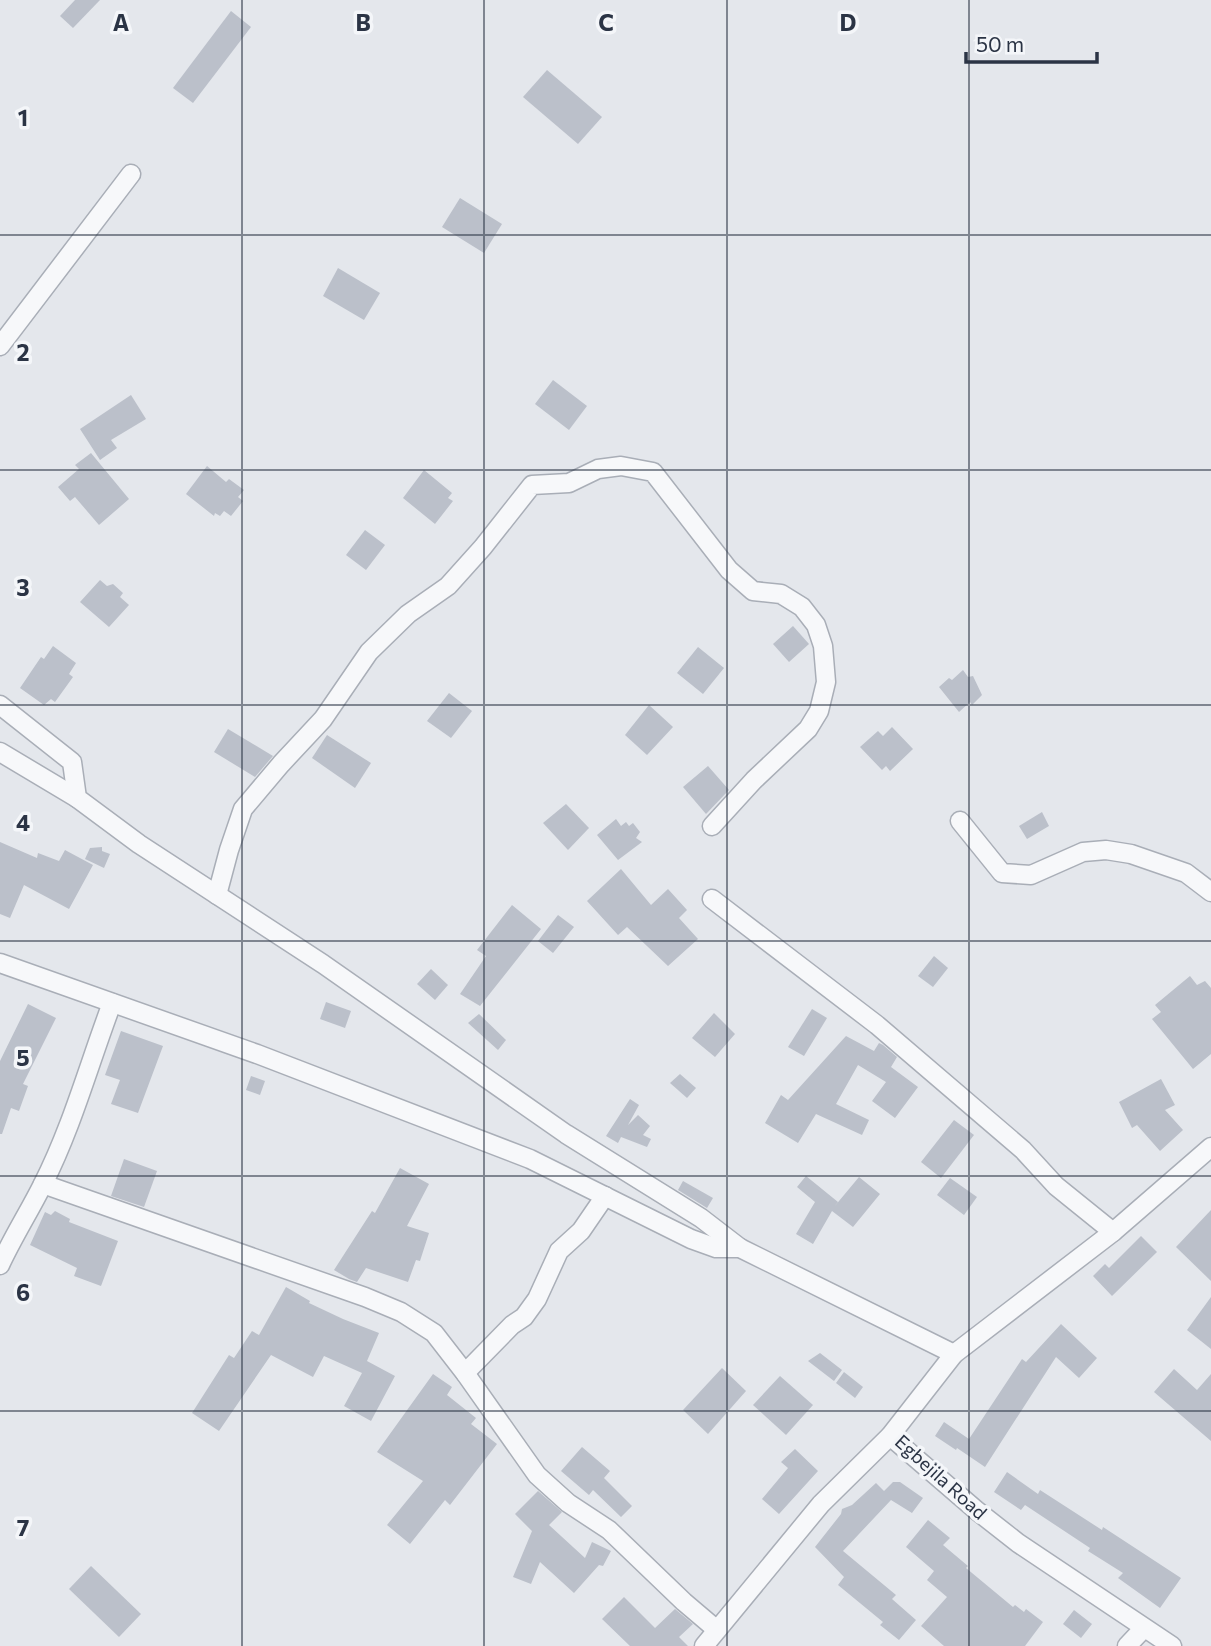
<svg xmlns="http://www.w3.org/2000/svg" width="1211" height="1646" font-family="Commissioner,sans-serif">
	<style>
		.building { fill: #bbc0ca }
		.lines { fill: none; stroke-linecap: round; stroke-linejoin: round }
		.minor-casing { stroke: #a9aeb7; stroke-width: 21 }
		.minor { stroke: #f7f8fa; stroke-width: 18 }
		.grid { fill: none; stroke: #2b3445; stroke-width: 2; stroke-opacity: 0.55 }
		.labels { text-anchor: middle; stroke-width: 7; stroke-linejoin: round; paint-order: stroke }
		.street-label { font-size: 19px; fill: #2b3445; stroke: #f4f6f9 }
		.grid-label { font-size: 23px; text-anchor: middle; font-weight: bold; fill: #2b3445; stroke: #f4f6f9; stroke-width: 7; stroke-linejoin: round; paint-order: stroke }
	</style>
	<rect width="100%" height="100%" fill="#e4e7ec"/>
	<g class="building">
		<polygon points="75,0 100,0 73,28 60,16"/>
		<polygon points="231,11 251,27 193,103 173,88"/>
		<polygon points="547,70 602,117 578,144 523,97"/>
		<polygon points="460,198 502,224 484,253 442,227"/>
		<polygon points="338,268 380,293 364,320 323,296"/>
		<polygon points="553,380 587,406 569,430 535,404"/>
		<polygon points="131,395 146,419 111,440 117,448 100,460 80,429"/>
		<polygon points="91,453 129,499 99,525 75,497 70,501 58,487 79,469 75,465"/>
		<polygon points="207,466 226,482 229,479 244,490 238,497 243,501 231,516 224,511 220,516 215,513 214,516 186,494"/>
		<polygon points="424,470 452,493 448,498 453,501 435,524 403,498"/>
		<polygon points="365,530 385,545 366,570 346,555"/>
		<polygon points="100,580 107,586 113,584 123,593 120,597 129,605 109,627 80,602"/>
		<polygon points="793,626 809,644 789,662 773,644"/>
		<polygon points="53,646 76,663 69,674 73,677 55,702 51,699 44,705 20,688 41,657 44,659"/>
		<polygon points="698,647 724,668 703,694 677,673"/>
		<polygon points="963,670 968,677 973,676 982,695 972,705 970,702 959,712 939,687 949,678 952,680"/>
		<polygon points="449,693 472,711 451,738 427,721"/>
		<polygon points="649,705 673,727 647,755 625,735"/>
		<polygon points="892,727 913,749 890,771 886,766 882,770 860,747 878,731 883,736"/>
		<polygon points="228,729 273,756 255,777 214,752"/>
		<polygon points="327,735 371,763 355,788 312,758"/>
		<polygon points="708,766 729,790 706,814 683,787"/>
		<polygon points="566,804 589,828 568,850 543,823"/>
		<polygon points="1042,812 1049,826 1027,839 1019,826"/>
		<polygon points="616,819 621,826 626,822 629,826 633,823 640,832 636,838 642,842 618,860 597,835"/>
		<polygon points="0,842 37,858 38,853 59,861 65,850 93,865 69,909 24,885 10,918 0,914"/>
		<polygon points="102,847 102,851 110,854 104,868 85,859 90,848"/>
		<polygon points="621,869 651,905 668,889 687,910 679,918 698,939 668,966 627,927 618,935 587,901"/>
		<polygon points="512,905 541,929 480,1006 460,994 486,956 477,950"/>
		<polygon points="558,915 574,927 553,953 538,941"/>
		<polygon points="934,956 948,968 933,987 918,976"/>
		<polygon points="431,969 448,985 435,1000 417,984"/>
		<polygon points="1190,976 1197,985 1205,981 1211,988 1211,1054 1193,1069 1152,1019 1161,1012 1155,1005"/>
		<polygon points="326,1002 351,1011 345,1028 320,1019"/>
		<polygon points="28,1004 56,1018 23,1084 28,1086 19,1111 11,1108 2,1134 0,1134 0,1061"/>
		<polygon points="812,1009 827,1018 804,1056 788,1047"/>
		<polygon points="714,1013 735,1034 715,1057 692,1038"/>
		<polygon points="479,1014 506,1040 498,1050 468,1023"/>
		<polygon points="121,1031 163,1046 138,1113 111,1104 120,1080 105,1075"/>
		<polygon points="846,1036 874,1051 879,1043 883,1045 897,1057 891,1067 918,1087 895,1118 872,1101 886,1082 858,1065 836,1104 869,1120 862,1135 816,1114 798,1143 765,1123 781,1095 788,1100"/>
		<polygon points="680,1074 696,1088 687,1098 670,1083"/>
		<polygon points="251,1076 265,1081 260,1095 246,1090"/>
		<polygon points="1161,1079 1175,1105 1165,1110 1183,1130 1160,1151 1137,1125 1132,1128 1119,1102"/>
		<polygon points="630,1099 639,1105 628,1125 638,1115 650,1126 643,1135 651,1139 647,1147 621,1137 618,1143 606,1136"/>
		<polygon points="954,1120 974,1135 941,1178 921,1162"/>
		<polygon points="124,1159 157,1171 144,1207 111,1196"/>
		<polygon points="400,1168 429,1184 407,1226 429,1233 420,1261 416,1260 408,1282 366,1268 357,1282 349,1279 334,1270 372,1211 375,1213"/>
		<polygon points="806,1176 838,1202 834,1207 859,1177 880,1194 853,1227 832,1211 813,1244 796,1234 815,1202 797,1187"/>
		<polygon points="950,1178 977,1197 964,1215 937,1195"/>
		<polygon points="683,1181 713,1198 707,1208 678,1190"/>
		<polygon points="1211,1210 1211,1281 1176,1247"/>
		<polygon points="55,1211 70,1219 69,1222 118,1241 101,1286 74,1276 77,1268 30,1245 45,1212 51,1215"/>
		<polygon points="1141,1236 1157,1252 1112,1296 1093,1276 1105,1264 1109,1268"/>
		<polygon points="286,1287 310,1301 309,1303 343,1319 379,1333 367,1361 395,1376 371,1421 344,1406 362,1373 324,1356 313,1377 271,1355 219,1431 192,1413 229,1355 234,1358 252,1331 259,1335"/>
		<polygon points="1211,1297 1211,1349 1187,1330"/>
		<polygon points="1061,1324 1097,1358 1079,1378 1056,1357 985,1467 957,1448 956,1450 935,1436 944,1422 969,1439 1022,1359 1026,1362"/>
		<polygon points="820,1353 842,1370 834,1381 808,1361"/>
		<polygon points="722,1368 746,1391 708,1434 683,1410"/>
		<polygon points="1174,1369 1197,1390 1211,1374 1211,1441 1154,1392"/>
		<polygon points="844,1372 863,1387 855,1398 836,1383"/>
		<polygon points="433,1374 452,1387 447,1395 476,1418 471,1424 497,1444 450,1505 445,1500 410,1544 387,1525 423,1481 377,1452"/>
		<polygon points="780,1376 813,1405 786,1435 753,1405"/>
		<polygon points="582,1447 610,1471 604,1478 632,1506 621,1517 593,1490 589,1495 561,1471"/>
		<polygon points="795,1449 818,1471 779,1514 762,1499 788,1468 781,1462"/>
		<polygon points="1007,1472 1038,1494 1040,1490 1102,1530 1103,1527 1181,1578 1160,1608 1118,1578 1123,1573 1088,1551 1090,1548 1025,1505 1021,1510 994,1492"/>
		<polygon points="893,1482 900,1482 923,1498 912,1513 891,1500 843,1551 896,1595 892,1599 916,1620 899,1640 880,1625 883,1622 838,1585 844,1577 815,1547 841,1514 842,1509 852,1505 876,1483 884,1491"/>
		<polygon points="538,1491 562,1512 549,1525 585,1558 592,1542 611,1551 603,1566 599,1565 574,1593 540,1562 531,1584 513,1577 532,1531 515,1514"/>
		<polygon points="928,1520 950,1538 943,1545 968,1566 966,1568 1013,1607 1015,1605 1024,1612 1026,1609 1043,1622 1025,1646 944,1646 921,1626 947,1597 927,1580 934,1571 906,1547"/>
		<polygon points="91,1566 141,1614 119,1637 69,1589"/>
		<polygon points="624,1597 655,1628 675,1609 693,1624 679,1637 688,1646 630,1646 602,1619"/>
		<polygon points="1074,1610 1092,1624 1081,1638 1063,1624"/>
	</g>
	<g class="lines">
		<g class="minor-casing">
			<g id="minor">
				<polyline points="0,346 131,174"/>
				<polyline points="0,705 72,762 77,798 139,844 323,964 566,1134 701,1218 740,1248"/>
				<polyline points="0,752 77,798"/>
				<polyline points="960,821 1002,873 1031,875 1083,852 1106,850 1131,854 1186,873 1211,892"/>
				<polyline points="217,895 229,850 243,809 281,764 323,719 369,652 408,614 448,586 483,547 532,485 569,483 598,469 621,466 653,472 729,570 753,591 781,594 802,607 816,625 823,646 826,682 819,711 808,729 754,780 712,826"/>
				<polyline points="712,899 877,1025 1023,1150 1056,1186 1113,1232"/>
				<polyline points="0,963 257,1054 530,1159 691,1239 716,1248 740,1248 954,1354"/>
				<polyline points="43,1184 365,1297 401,1312 434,1333 465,1373 537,1475 568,1503 609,1530 684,1602 717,1630"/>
				<path d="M 0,1265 C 13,1237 29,1212 43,1184 C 72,1127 89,1064 112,1003"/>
				<polyline points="465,1373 512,1325 524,1317 537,1299 559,1251 581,1231 605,1196"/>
				<polyline points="890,1436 976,1510 1018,1543 1172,1646"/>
				<polyline points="704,1646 821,1504 890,1436 954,1354 1113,1232 1211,1147"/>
				<polyline points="1127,1646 1144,1628"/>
			</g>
		</g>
		<use href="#minor" class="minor"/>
	</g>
	<path class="grid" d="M 242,0 L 242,1646M 484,0 L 484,1646M 727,0 L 727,1646M 969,0 L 969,1646M 0,235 L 1211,235M 0,470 L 1211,470M 0,705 L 1211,705M 0,941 L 1211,941M 0,1176 L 1211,1176M 0,1411 L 1211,1411"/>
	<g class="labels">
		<g class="street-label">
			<text transform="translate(941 1477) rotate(42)" y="7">Egbejila Road</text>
		</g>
	</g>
	<g class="grid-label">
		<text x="121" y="31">A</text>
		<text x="363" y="31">B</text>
		<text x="606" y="31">C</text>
		<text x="848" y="31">D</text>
		<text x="23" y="126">1</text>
		<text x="23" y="361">2</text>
		<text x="23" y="596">3</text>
		<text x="23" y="831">4</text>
		<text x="23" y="1066">5</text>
		<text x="23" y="1301">6</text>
		<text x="23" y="1536">7</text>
	</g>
	<path d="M966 52v10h131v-10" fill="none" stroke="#2b3445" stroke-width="3.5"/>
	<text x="976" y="52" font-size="21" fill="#2b3445" stroke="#f4f6f9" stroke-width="5" paint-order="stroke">50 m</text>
</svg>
